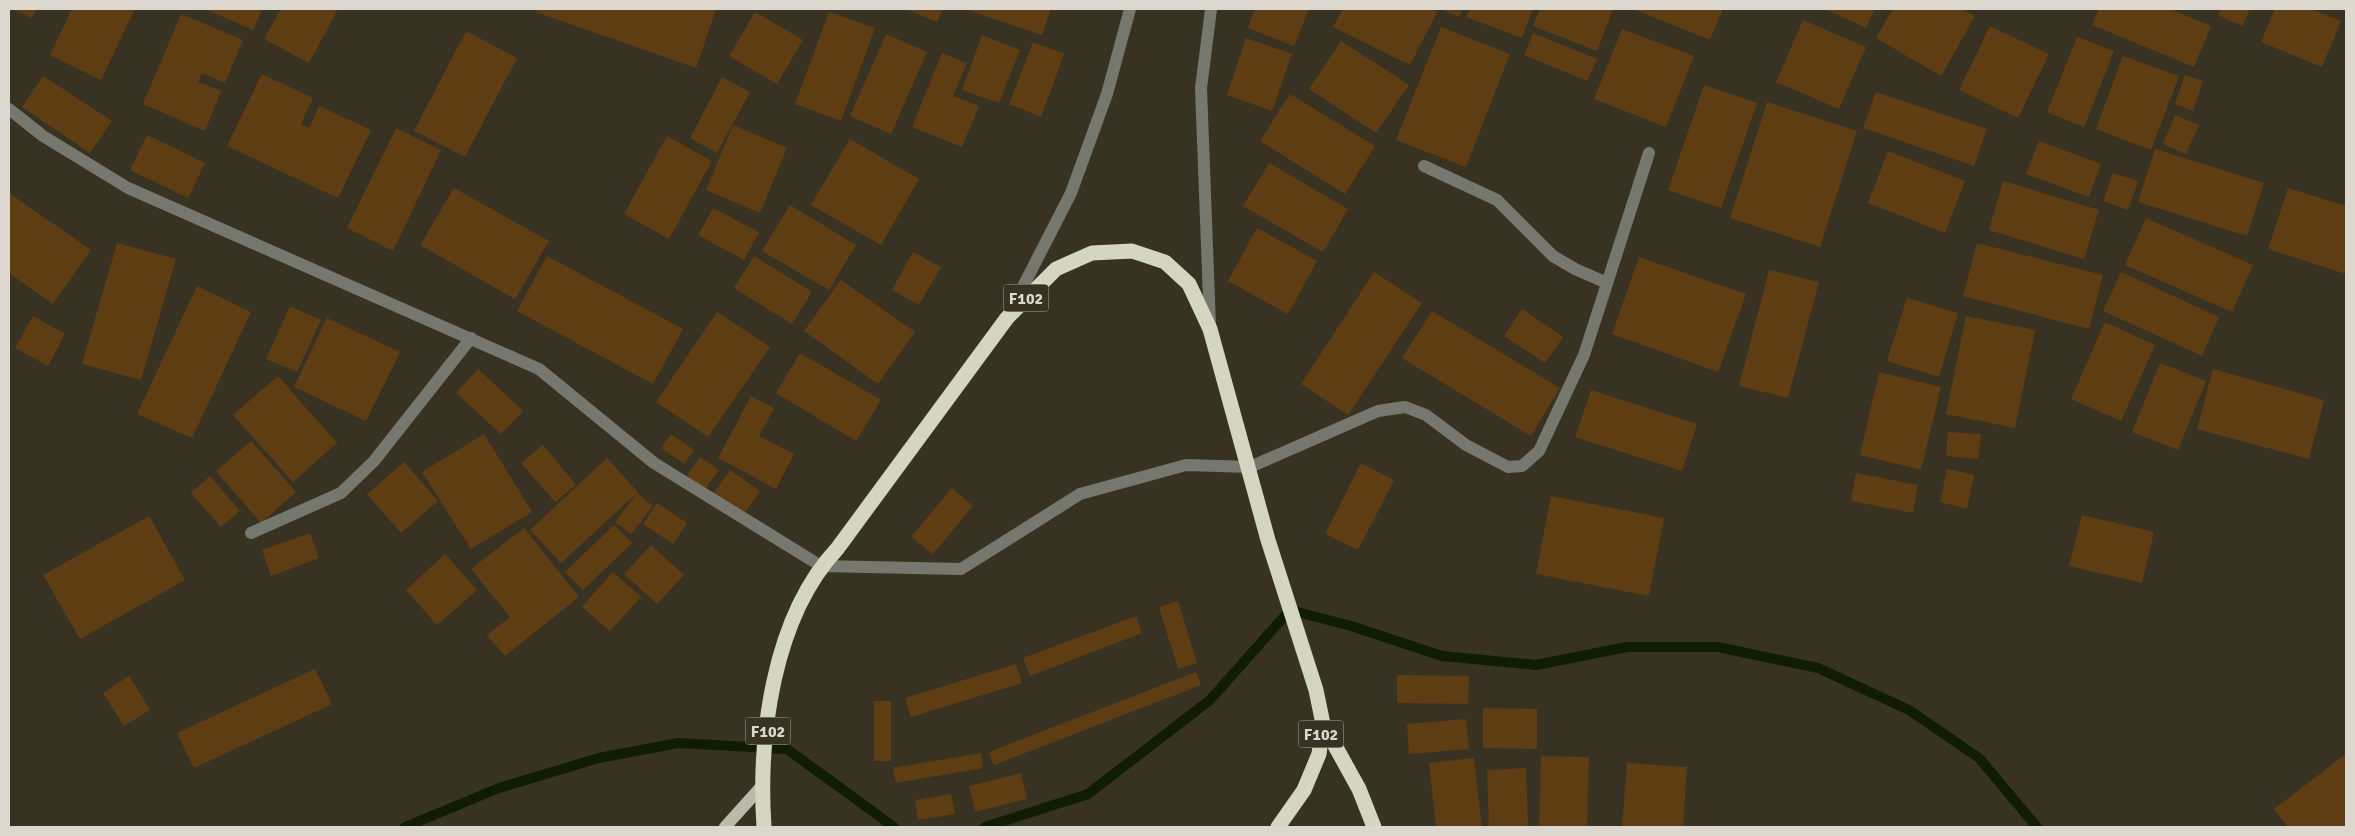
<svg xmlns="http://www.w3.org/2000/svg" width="2355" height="836" font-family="Signika,sans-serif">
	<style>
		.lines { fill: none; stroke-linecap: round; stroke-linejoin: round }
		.stream { stroke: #101d04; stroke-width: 10 }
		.building { fill: #5f3d13 }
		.minor { stroke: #76776f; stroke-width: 12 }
		.major { stroke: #babbab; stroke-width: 12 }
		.highway { stroke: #d4d6c2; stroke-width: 15 }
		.labels { text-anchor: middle; stroke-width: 4.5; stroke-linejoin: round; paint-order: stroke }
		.shield { fill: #383223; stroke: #aba69b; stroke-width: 1 }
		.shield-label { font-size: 16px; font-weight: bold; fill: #dcd8cf }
	</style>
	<rect width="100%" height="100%" fill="#383223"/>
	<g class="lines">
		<g class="stream">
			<polyline points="405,827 499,788 599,758 678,743 787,749 894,827"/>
			<polyline points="985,827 1088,794 1210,700 1290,610 1351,626 1442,656 1536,665 1627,647 1718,647 1818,668 1909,710 1979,758 2037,827"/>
		</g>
	</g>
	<g class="building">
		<polygon points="12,9 36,9 32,18"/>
		<polygon points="72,9 135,9 101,80 50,55"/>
		<polygon points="205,9 262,9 253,30"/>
		<polygon points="281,9 338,9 309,63 264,39"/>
		<polygon points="538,9 716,9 696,68 536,12"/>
		<polygon points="906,9 943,9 937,22"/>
		<polygon points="965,9 1051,9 1042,35"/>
		<polygon points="1255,9 1309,9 1294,46 1248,28"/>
		<polygon points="1343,9 1431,9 1437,12 1410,65 1333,27"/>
		<polygon points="1441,9 1463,9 1459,17"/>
		<polygon points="1470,9 1533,9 1522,38 1466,17"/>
		<polygon points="1540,9 1613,9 1597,51 1533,26"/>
		<polygon points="1633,9 1723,9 1710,40"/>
		<polygon points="1825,9 1875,9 1866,28"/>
		<polygon points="1893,9 1962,9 1975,16 1941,76 1876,38"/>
		<polygon points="2099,9 2170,9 2211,26 2194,67 2092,25"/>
		<polygon points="2221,9 2250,9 2242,26 2218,15"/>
		<polygon points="2275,9 2310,9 2341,21 2322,67 2261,42"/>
		<polygon points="755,12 803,40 777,84 729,56"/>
		<polygon points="829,12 875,28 841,121 795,104"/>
		<polygon points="181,14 243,40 225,83 202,73 198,82 221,91 205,131 143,104"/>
		<polygon points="1803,20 1866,47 1839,109 1776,82"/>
		<polygon points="1990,26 2049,54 2018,118 1959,90"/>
		<polygon points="1441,27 1510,54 1466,167 1396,140"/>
		<polygon points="1622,29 1694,56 1666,127 1594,99"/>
		<polygon points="466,31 517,58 465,157 414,131"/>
		<polygon points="1533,33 1597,59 1587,81 1524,55"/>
		<polygon points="886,34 927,52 891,134 850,116"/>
		<polygon points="982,35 1020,50 999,103 962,90"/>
		<polygon points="2077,37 2114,51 2084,127 2047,112"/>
		<polygon points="1246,38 1292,54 1272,111 1227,95"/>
		<polygon points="1341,41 1409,85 1376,133 1309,89"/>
		<polygon points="1033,42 1064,54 1041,117 1009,104"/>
		<polygon points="942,53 967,63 953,96 979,106 962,147 912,127"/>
		<polygon points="2123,56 2179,76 2151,150 2096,129"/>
		<polygon points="262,74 313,98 301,124 309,128 319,106 371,130 338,198 227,146"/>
		<polygon points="2185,75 2203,81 2193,111 2175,104"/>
		<polygon points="43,76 112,121 90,153 22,107"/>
		<polygon points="722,77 750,92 717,153 690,138"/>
		<polygon points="1704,85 1757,103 1721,208 1668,190"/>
		<polygon points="1876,92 1987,129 1974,166 1863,128"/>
		<polygon points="1290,94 1375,146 1345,194 1260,141"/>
		<polygon points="1767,102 1857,131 1820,247 1730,218"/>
		<polygon points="2175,115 2199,125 2186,154 2163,144"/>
		<polygon points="733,125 787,148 760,213 706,190"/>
		<polygon points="396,128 441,150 393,251 347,228"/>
		<polygon points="147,135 205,163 188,198 130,170"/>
		<polygon points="667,136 712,161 669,239 624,214"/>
		<polygon points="850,139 919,179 881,245 811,205"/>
		<polygon points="2039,141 2101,164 2089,197 2026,174"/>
		<polygon points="2155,149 2264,183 2247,236 2138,202"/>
		<polygon points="1888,151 1965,181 1945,233 1868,203"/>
		<polygon points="1269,163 1348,209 1323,252 1243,206"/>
		<polygon points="2113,173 2138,181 2128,210 2103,201"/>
		<polygon points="2003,181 2099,210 2084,259 1989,230"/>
		<polygon points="454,188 549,241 515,299 420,245"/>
		<polygon points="2288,188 2346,206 2346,274 2268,249"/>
		<polygon points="9,193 91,250 53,304 9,273"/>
		<polygon points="790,205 856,245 829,290 762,251"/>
		<polygon points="713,208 759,232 744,260 698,235"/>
		<polygon points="2146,218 2253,265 2232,312 2125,265"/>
		<polygon points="1257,228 1317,261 1288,314 1228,281"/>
		<polygon points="117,243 176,259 141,380 82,364"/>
		<polygon points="1977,243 2103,275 2089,329 1963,296"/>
		<polygon points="913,252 941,267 919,305 892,290"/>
		<polygon points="547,256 683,329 653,384 517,311"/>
		<polygon points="754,256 812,292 792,324 734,288"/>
		<polygon points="1639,257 1746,294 1718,372 1612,334"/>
		<polygon points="1769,270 1819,282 1788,398 1739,386"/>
		<polygon points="1374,272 1422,303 1348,415 1301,384"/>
		<polygon points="2121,272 2219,317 2202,356 2103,311"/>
		<polygon points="841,280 915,332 878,384 804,331"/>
		<polygon points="197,286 251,312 192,438 137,414"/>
		<polygon points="1907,298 1958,313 1939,377 1887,361"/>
		<polygon points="290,306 321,320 297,372 266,359"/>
		<polygon points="1522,309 1563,337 1545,363 1504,336"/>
		<polygon points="1432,311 1560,388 1531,436 1402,358"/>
		<polygon points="717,312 770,347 708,437 656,402"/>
		<polygon points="33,316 65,334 48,366 15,348"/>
		<polygon points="1966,316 2035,330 2015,428 1946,414"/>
		<polygon points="327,318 400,352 366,421 294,387"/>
		<polygon points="2105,322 2155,345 2121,421 2071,399"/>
		<polygon points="800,353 881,400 856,441 776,393"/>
		<polygon points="2160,363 2206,381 2178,450 2132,432"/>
		<polygon points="478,369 523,411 501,434 456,393"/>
		<polygon points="2213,369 2324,400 2309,459 2197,429"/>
		<polygon points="1879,372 1941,387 1921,470 1860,455"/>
		<polygon points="278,376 337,443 293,482 233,415"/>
		<polygon points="1591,390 1697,424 1682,471 1575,437"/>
		<polygon points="751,396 774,408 759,436 794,454 776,489 718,458"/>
		<polygon points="1948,432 1981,434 1978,459 1946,456"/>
		<polygon points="484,434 532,512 471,549 422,472"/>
		<polygon points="671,434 694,450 684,464 661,448"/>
		<polygon points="251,441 296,492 261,523 216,471"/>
		<polygon points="543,445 576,485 555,502 521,463"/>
		<polygon points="700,457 719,470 705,489 687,476"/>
		<polygon points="607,458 638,492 561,563 530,530"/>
		<polygon points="404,462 438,501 401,533 367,494"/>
		<polygon points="1361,463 1394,480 1358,550 1325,534"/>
		<polygon points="1947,469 1974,475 1967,509 1940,502"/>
		<polygon points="730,470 760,491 744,514 714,493"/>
		<polygon points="1856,473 1918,485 1913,513 1851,501"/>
		<polygon points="210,476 240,511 221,527 191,493"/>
		<polygon points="952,488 973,506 933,554 911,537"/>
		<polygon points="637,493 653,506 631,534 615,522"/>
		<polygon points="1551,496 1664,518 1649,596 1536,574"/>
		<polygon points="657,503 687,523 673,544 643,524"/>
		<polygon points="2082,515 2154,532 2142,583 2069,566"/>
		<polygon points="149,516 185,580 80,639 43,575"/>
		<polygon points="614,525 632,543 583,590 565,572"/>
		<polygon points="524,528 579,597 505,656 487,635 510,617 471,569"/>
		<polygon points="310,533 319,558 271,576 262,550"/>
		<polygon points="651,545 684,575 657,604 624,574"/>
		<polygon points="445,554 477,590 437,625 406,590"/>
		<polygon points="613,572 641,597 610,631 582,607"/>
		<polygon points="1178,601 1197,663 1178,669 1159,607"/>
		<polygon points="1136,616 1142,633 1030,676 1023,658"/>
		<polygon points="1016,664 1022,683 911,717 905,698"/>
		<polygon points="315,669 332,704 194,768 177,733"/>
		<polygon points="1196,672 1201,685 994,765 989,752"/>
		<polygon points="1397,675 1469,676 1468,704 1397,703"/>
		<polygon points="129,676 150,710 124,726 103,693"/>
		<rect x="874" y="701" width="17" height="60"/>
		<polygon points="1483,708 1537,709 1537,749 1483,748"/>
		<polygon points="1466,719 1469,749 1409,754 1407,724"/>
		<polygon points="981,753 983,768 896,783 893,768"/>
		<polygon points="2346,754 2346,827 2288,827 2274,809"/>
		<polygon points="1541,756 1589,757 1587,827 1539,827"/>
		<polygon points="1474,758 1482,827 1436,827 1429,763"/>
		<polygon points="1627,763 1687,767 1683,827 1622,827"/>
		<polygon points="1526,768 1528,827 1489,827 1487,770"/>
		<polygon points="1021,773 1027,799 975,812 969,786"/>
		<polygon points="951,794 955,814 918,820 915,800"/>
	</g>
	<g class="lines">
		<g class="minor">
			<polyline points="9,109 43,136 128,188 539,369 654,463 821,566 961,569 1080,494 1186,465 1250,467 1378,411 1405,407 1426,415 1466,445 1508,467 1522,466 1539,451 1584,355 1649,153"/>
			<polyline points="1424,166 1497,200 1553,256 1575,269 1607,283"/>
			<polyline points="1011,310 1071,193 1107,94 1130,9"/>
			<polyline points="1210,326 1201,88 1211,9"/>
			<polyline points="251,533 341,493 374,461 471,338"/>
		</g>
		<polyline class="major" points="725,827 761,787"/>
		<g class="highway">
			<polyline points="1323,724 1359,789 1374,827"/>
			<path d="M 764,827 C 758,737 773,617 837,549 L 1007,318 L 1056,269 L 1092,253 L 1132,251 L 1165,262 L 1189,284 L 1210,329 L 1268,540 L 1316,690 L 1323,724 L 1319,754 L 1304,790 L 1278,827"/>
		</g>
	</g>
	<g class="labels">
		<g class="shield">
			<rect x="1003.5" y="284.5" width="45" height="27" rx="4"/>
			<rect x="745.5" y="717.5" width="45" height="27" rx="4"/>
			<rect x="1298.5" y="720.5" width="45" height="27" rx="4"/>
		</g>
		<g class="shield-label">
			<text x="1026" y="304">F102</text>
			<text x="768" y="737">F102</text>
			<text x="1321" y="740">F102</text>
		</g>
	</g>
	<rect width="2355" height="836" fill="none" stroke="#dcd8cf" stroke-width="20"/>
</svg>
